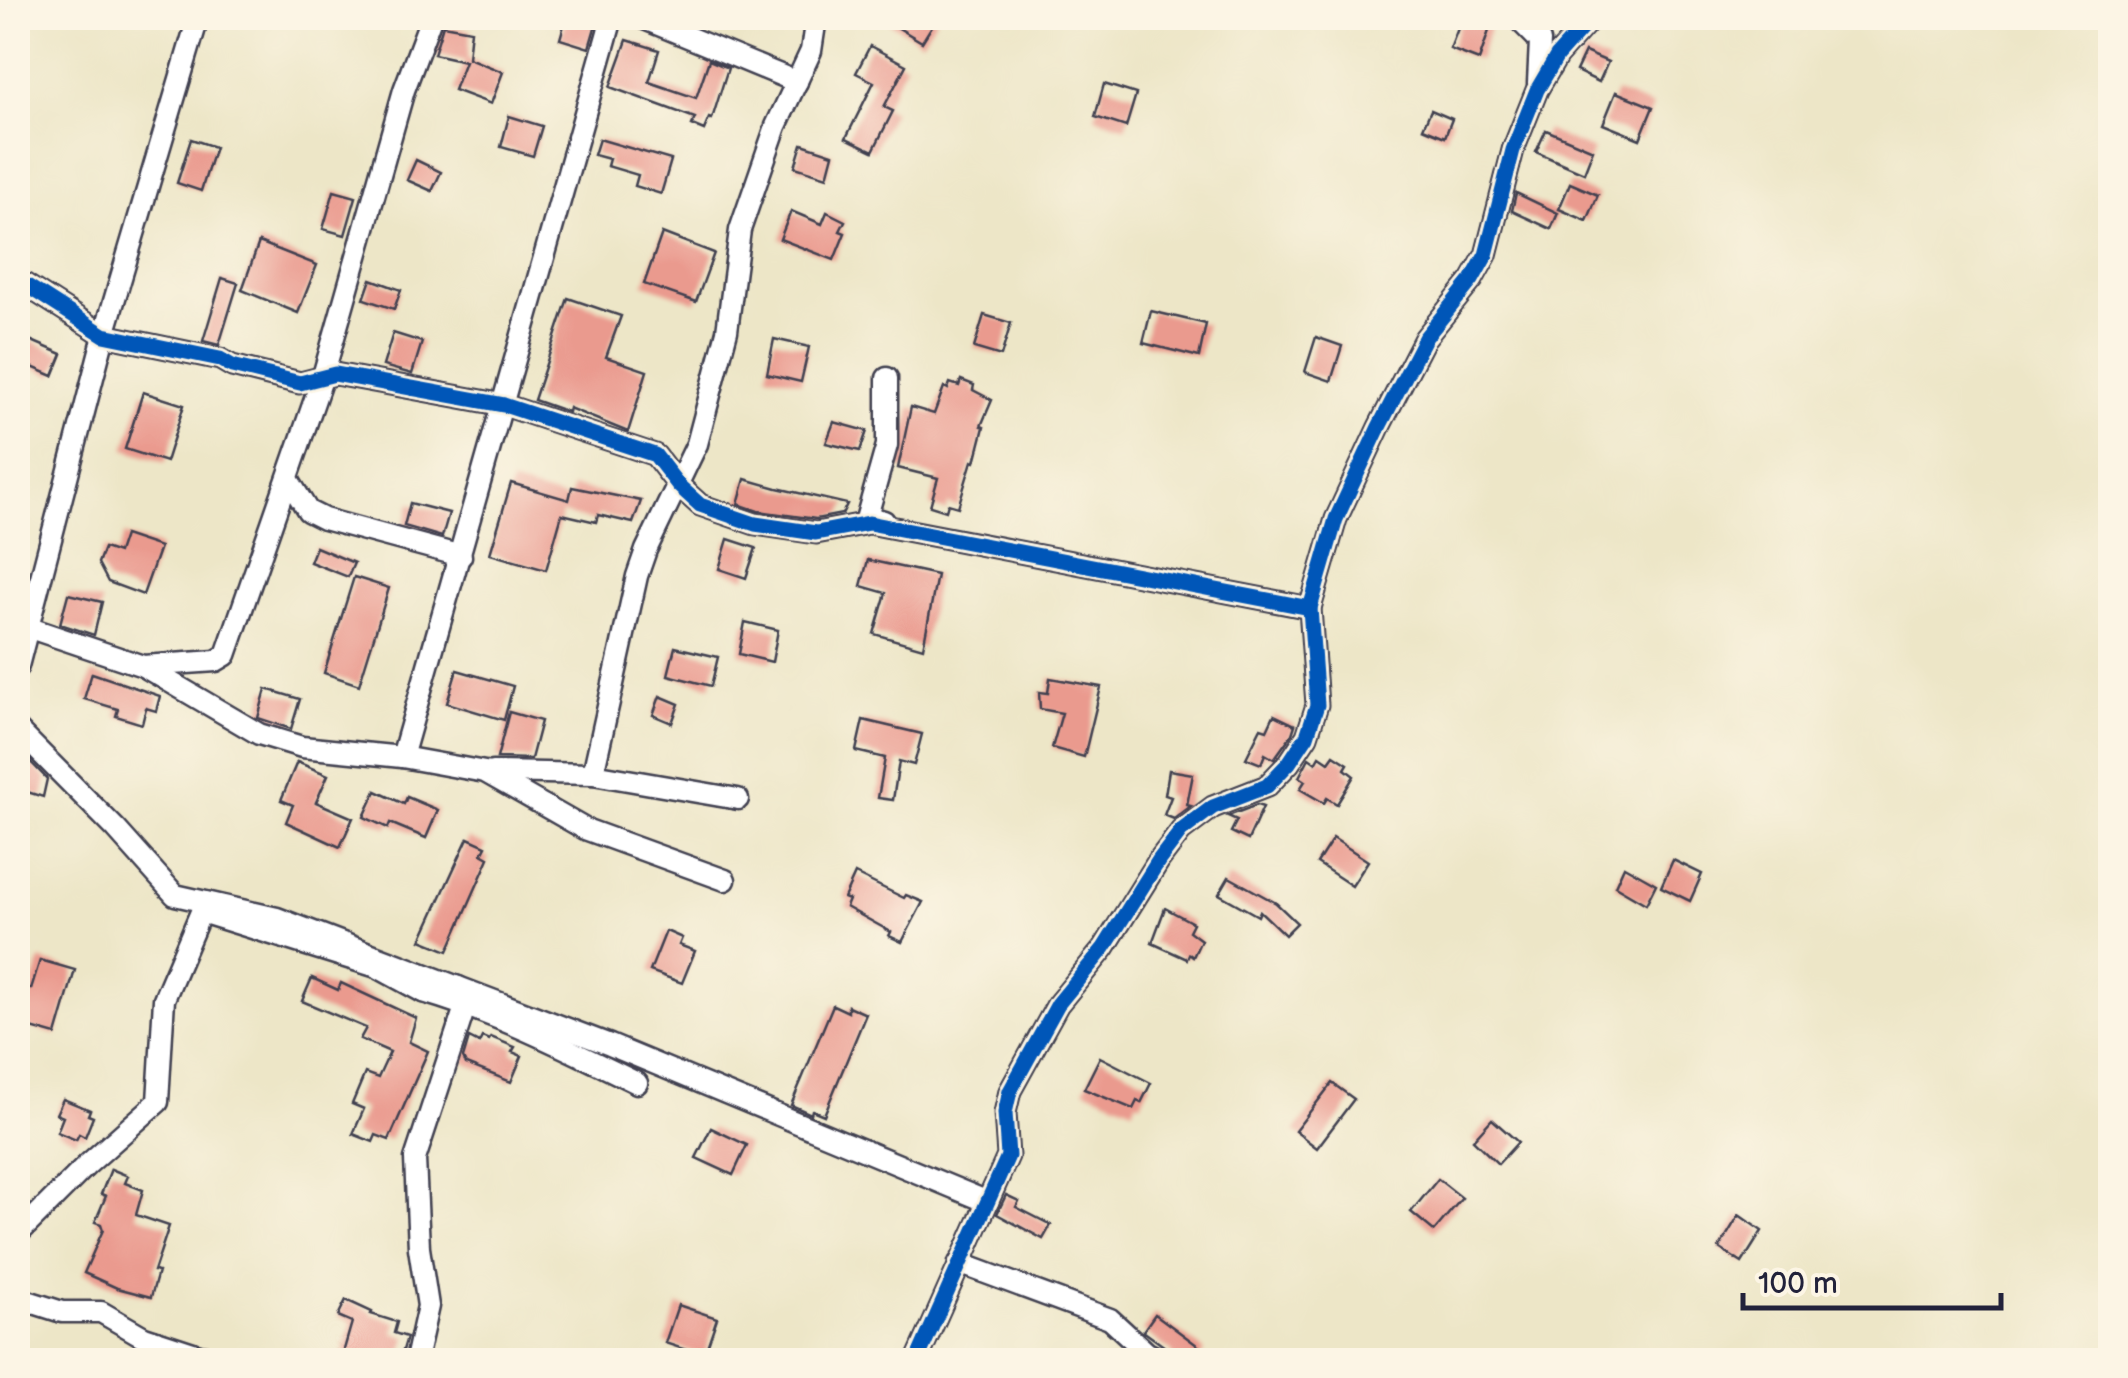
<svg xmlns="http://www.w3.org/2000/svg" width="2128" height="1378" font-family="'Balsamiq Sans',sans-serif">
	<style>
		.building { fill: #ea9a8e }
		.lines { fill: none; stroke-linecap: round; stroke-linejoin: round }
		.minor-casing { stroke: #403f50; stroke-width: 25 }
		.minor { stroke: #fff; stroke-width: 20 }
		.cycleway-casing { stroke: #fcf5e5; stroke-width: 21 }
		.cycleway { stroke: #0057b8; stroke-width: 15 }
	</style>
	<rect width="100%" height="100%" fill="#fcf5e5"/>
	<filter id="ink" filterUnits="userSpaceOnUse"><feTurbulence type="fractalNoise" baseFrequency=".01" numOctaves="2"/><feDisplacementMap in="SourceGraphic" scale="20" xChannelSelector="R" yChannelSelector="G"/><feConvolveMatrix kernelMatrix="1 2 1 2 8 2 1 2 1" color-interpolation-filters="sRGB"/></filter>
	<filter id="wash" filterUnits="userSpaceOnUse"><feTurbulence type="fractalNoise" baseFrequency=".0048" numOctaves="4" result="noise"/><feDisplacementMap in="SourceGraphic" scale="40" xChannelSelector="R" yChannelSelector="G"/><feGaussianBlur stdDeviation="2.25" result="paint"/><feColorMatrix in="noise" values="0 0 0 0 0 0 0 0 0 0 0 0 0 0 0 0 0 1.4 0 .05"/><feComposite in="paint" operator="in"/></filter>
	<g filter="url(#wash)">
		<rect width="100%" height="100%" fill="#ede6c7"/>
		<g id="blocks">
			<g class="building">
				<polygon points="566,18 596,24 589,48 560,39"/>
				<polygon points="882,18 937,18 922,42"/>
				<polygon points="1462,18 1491,25 1479,60 1450,49"/>
				<polygon points="443,25 471,30 468,58 503,72 491,104 454,90 465,61 434,54"/>
				<polygon points="627,40 659,50 649,82 696,98 709,60 728,68 712,119 709,118 704,130 692,125 695,118 610,87"/>
				<polygon points="870,46 906,65 884,107 893,111 873,151 846,138 874,82 856,73"/>
				<polygon points="1585,52 1608,62 1599,82 1576,71"/>
				<polygon points="1104,84 1136,94 1126,127 1095,117"/>
				<polygon points="1616,92 1653,107 1640,139 1603,124"/>
				<polygon points="1431,110 1452,119 1445,137 1423,128"/>
				<polygon points="509,116 542,126 533,156 501,147"/>
				<polygon points="1546,130 1593,150 1584,173 1536,152"/>
				<polygon points="191,139 215,147 201,191 177,183"/>
				<polygon points="599,139 671,160 661,194 635,186 638,175 607,166 609,159 594,155"/>
				<polygon points="802,144 833,154 827,177 795,167"/>
				<polygon points="416,160 441,172 432,191 407,180"/>
				<polygon points="1570,183 1598,195 1587,221 1559,209"/>
				<polygon points="334,191 356,197 345,235 323,229"/>
				<polygon points="1516,193 1558,213 1551,229 1512,211"/>
				<polygon points="791,211 822,224 827,212 845,221 840,231 845,233 834,260 780,239"/>
				<polygon points="662,233 714,253 696,302 644,284"/>
				<polygon points="259,242 317,265 298,313 242,290"/>
				<polygon points="222,278 238,283 219,345 203,341"/>
				<polygon points="371,279 401,290 394,309 364,299"/>
				<polygon points="568,298 621,316 606,357 647,371 628,432 569,408 568,412 534,400"/>
				<polygon points="1151,311 1206,324 1199,357 1143,343"/>
				<polygon points="984,315 1011,323 1001,356 974,348"/>
				<polygon points="393,333 422,342 412,374 383,366"/>
				<polygon points="18,335 62,354 53,376 18,361"/>
				<polygon points="1316,337 1342,346 1331,381 1305,372"/>
				<polygon points="774,339 809,347 801,382 767,374"/>
				<polygon points="961,380 974,385 973,390 992,400 981,426 984,427 975,462 972,461 958,507 948,504 946,511 930,506 938,478 898,468 911,407 934,414 944,387 948,389 950,383 959,386"/>
				<polygon points="143,392 184,405 166,462 125,449"/>
				<polygon points="834,422 867,431 860,451 826,443"/>
				<polygon points="745,479 777,488 847,504 842,514 816,519 758,511 738,504"/>
				<polygon points="511,483 569,500 572,487 641,501 633,523 598,515 596,522 562,514 546,570 490,554"/>
				<polygon points="410,503 449,513 442,537 404,526"/>
				<polygon points="124,535 160,547 143,595 108,582 98,563 104,548 118,553"/>
				<polygon points="728,539 756,548 746,578 719,569"/>
				<polygon points="316,547 354,563 348,577 310,562"/>
				<polygon points="868,560 937,575 923,648 874,634 886,593 861,586"/>
				<polygon points="354,577 389,588 359,685 324,673"/>
				<polygon points="68,594 102,602 94,635 60,624"/>
				<polygon points="745,622 778,630 772,662 739,654"/>
				<polygon points="675,647 718,657 711,686 668,675"/>
				<polygon points="457,670 513,686 504,720 447,703"/>
				<polygon points="92,673 160,696 156,711 146,708 142,724 116,716 118,709 84,699"/>
				<polygon points="1050,678 1101,687 1084,757 1052,748 1062,713 1040,709 1039,692 1048,693"/>
				<polygon points="266,689 300,699 291,729 258,718"/>
				<polygon points="660,696 679,704 672,723 653,715"/>
				<polygon points="509,712 541,721 531,759 497,758"/>
				<polygon points="1274,715 1295,725 1292,734 1274,759 1265,754 1261,764 1246,758 1261,728 1267,730"/>
				<polygon points="863,720 922,734 914,765 899,761 893,800 878,798 885,758 856,751"/>
				<polygon points="20,751 47,779 43,797 18,789"/>
				<polygon points="1334,755 1348,764 1345,769 1354,776 1337,804 1327,798 1324,803 1300,789 1305,781 1299,777 1309,758 1316,763 1320,756 1329,762"/>
				<polygon points="297,762 328,775 316,802 353,818 340,847 286,822 293,805 281,800"/>
				<polygon points="1169,770 1193,774 1187,805 1191,806 1174,819 1164,815 1171,797 1165,795"/>
				<polygon points="376,791 404,804 407,797 438,810 426,838 390,823 388,828 364,817"/>
				<polygon points="1257,805 1263,807 1248,840 1231,832 1237,820 1228,816"/>
				<polygon points="468,838 486,846 482,854 489,858 448,951 421,940"/>
				<polygon points="1333,838 1368,861 1352,886 1317,863"/>
				<polygon points="1673,860 1702,874 1690,901 1661,887"/>
				<polygon points="1624,866 1656,884 1646,904 1615,886"/>
				<polygon points="855,874 904,898 906,895 923,902 902,942 889,936 891,932 846,907 849,900 844,898"/>
				<polygon points="1229,877 1276,903 1297,923 1285,935 1260,911 1258,916 1219,894"/>
				<polygon points="1165,908 1193,923 1189,931 1201,940 1193,957 1189,954 1187,959 1152,943"/>
				<polygon points="666,931 682,938 679,945 695,951 682,983 650,971"/>
				<polygon points="40,960 75,970 56,1035 24,1026 27,1018 18,1015 25,987 31,989"/>
				<polygon points="312,978 338,990 341,983 416,1018 409,1042 428,1051 389,1140 376,1135 373,1142 353,1134 364,1109 352,1104 365,1073 378,1078 390,1052 360,1039 366,1028 302,1001"/>
				<polygon points="833,1005 848,1012 848,1006 866,1014 824,1115 812,1110 811,1114 791,1105"/>
				<polygon points="482,1037 489,1040 491,1037 515,1047 512,1052 522,1056 511,1082 466,1064 463,1058 469,1038 479,1043"/>
				<polygon points="1100,1057 1151,1083 1141,1103 1137,1101 1133,1109 1084,1089"/>
				<polygon points="1332,1083 1354,1099 1317,1148 1295,1131"/>
				<polygon points="63,1099 90,1110 88,1115 93,1117 85,1137 79,1134 76,1140 57,1132 63,1117 56,1114"/>
				<polygon points="1492,1119 1518,1142 1498,1164 1473,1140"/>
				<polygon points="711,1128 747,1145 733,1175 696,1158"/>
				<polygon points="111,1169 128,1176 125,1183 143,1190 136,1215 169,1226 154,1271 158,1272 151,1297 117,1288 84,1273 103,1230 101,1224 95,1222 106,1196 101,1194"/>
				<polygon points="1438,1179 1462,1198 1434,1231 1411,1212"/>
				<polygon points="1006,1195 1019,1201 1016,1207 1051,1225 1043,1239 997,1214"/>
				<polygon points="1739,1215 1762,1231 1742,1263 1719,1248"/>
				<polygon points="346,1300 372,1312 371,1314 397,1322 394,1333 407,1337 400,1360 341,1360 352,1322 338,1316"/>
				<polygon points="678,1305 717,1318 704,1356 665,1343"/>
				<polygon points="1155,1314 1205,1351 1198,1360 1175,1360 1172,1352 1143,1331"/>
			</g>
		</g>
	</g>
	<g filter="url(#ink)">
		<use href="#blocks" fill-opacity="0" stroke="#403f50" stroke-width="2.5"/>
		<g class="lines">
			<g class="minor-casing">
				<g id="minor">
					<polyline points="642,18 797,82"/>
					<polyline points="1517,18 1540,41 1538,83"/>
					<polyline points="18,280 104,335 220,359 232,366 300,383 335,374 504,405 655,455 679,486 700,505 755,524 816,533 869,523 1310,608"/>
					<polyline points="288,479 308,511 324,519 461,556"/>
					<polyline points="884,521 867,516 887,445 887,378"/>
					<polyline points="27,627 143,666 259,734 302,747 402,757 485,772 585,829 725,880"/>
					<polyline points="18,666 104,335 198,18"/>
					<polyline points="143,666 216,661 226,655 323,376 404,90 431,18"/>
					<polyline points="18,730 116,829 175,895 277,918 610,1045 988,1202"/>
					<polyline points="402,757 612,18"/>
					<polyline points="492,772 593,774 738,799"/>
					<polyline points="593,774 637,576 646,550 697,444 727,331 740,230 776,126 811,51 816,18"/>
					<path d="M 458,987 L 453,997 L 423,992 C 499,1014 567,1049 637,1083"/>
					<polyline points="18,1234 87,1165 158,1102 164,999 201,912 377,967 423,992"/>
					<polyline points="959,1263 1110,1319 1147,1353 1161,1360"/>
					<polyline points="18,1298 62,1312 101,1312 144,1337 199,1355 234,1360"/>
					<polyline points="416,1360 428,1306 419,1248 415,1159 466,1004"/>
					<polyline points="917,1360 1008,1156 1005,1113 1010,1091 1058,1004 1104,948 1159,860 1181,831 1213,807 1267,786 1289,763 1307,736 1317,705 1310,608 1336,519 1379,427 1425,338 1472,280 1486,255 1513,150 1537,90 1557,56 1591,18"/>
				</g>
			</g>
			<use href="#minor" class="minor"/>
			<g class="cycleway-casing">
				<g id="cycleway">
					<polyline points="18,280 104,335 220,359 232,366 300,383 335,374 504,405 655,455 679,486 700,505 755,524 816,533 869,523 1310,608"/>
					<polyline points="917,1360 1008,1156 1005,1113 1010,1091 1058,1004 1104,948 1159,860 1181,831 1213,807 1267,786 1289,763 1307,736 1317,705 1310,608 1336,519 1379,427 1425,338 1472,280 1486,255 1513,150 1537,90 1557,56 1591,18"/>
				</g>
			</g>
			<use href="#cycleway" class="cycleway"/>
		</g>
	</g>
	<rect width="2128" height="1378" fill="none" stroke="#fcf5e5" stroke-width="60"/>
	<path d="M1743 1293v15h258v-15" fill="none" stroke="#22223b" stroke-width="5"/>
	<text x="1758" y="1293" font-size="30" fill="#22223b" stroke="#fcf5e5" stroke-width="8" paint-order="stroke">100 m</text>
</svg>
